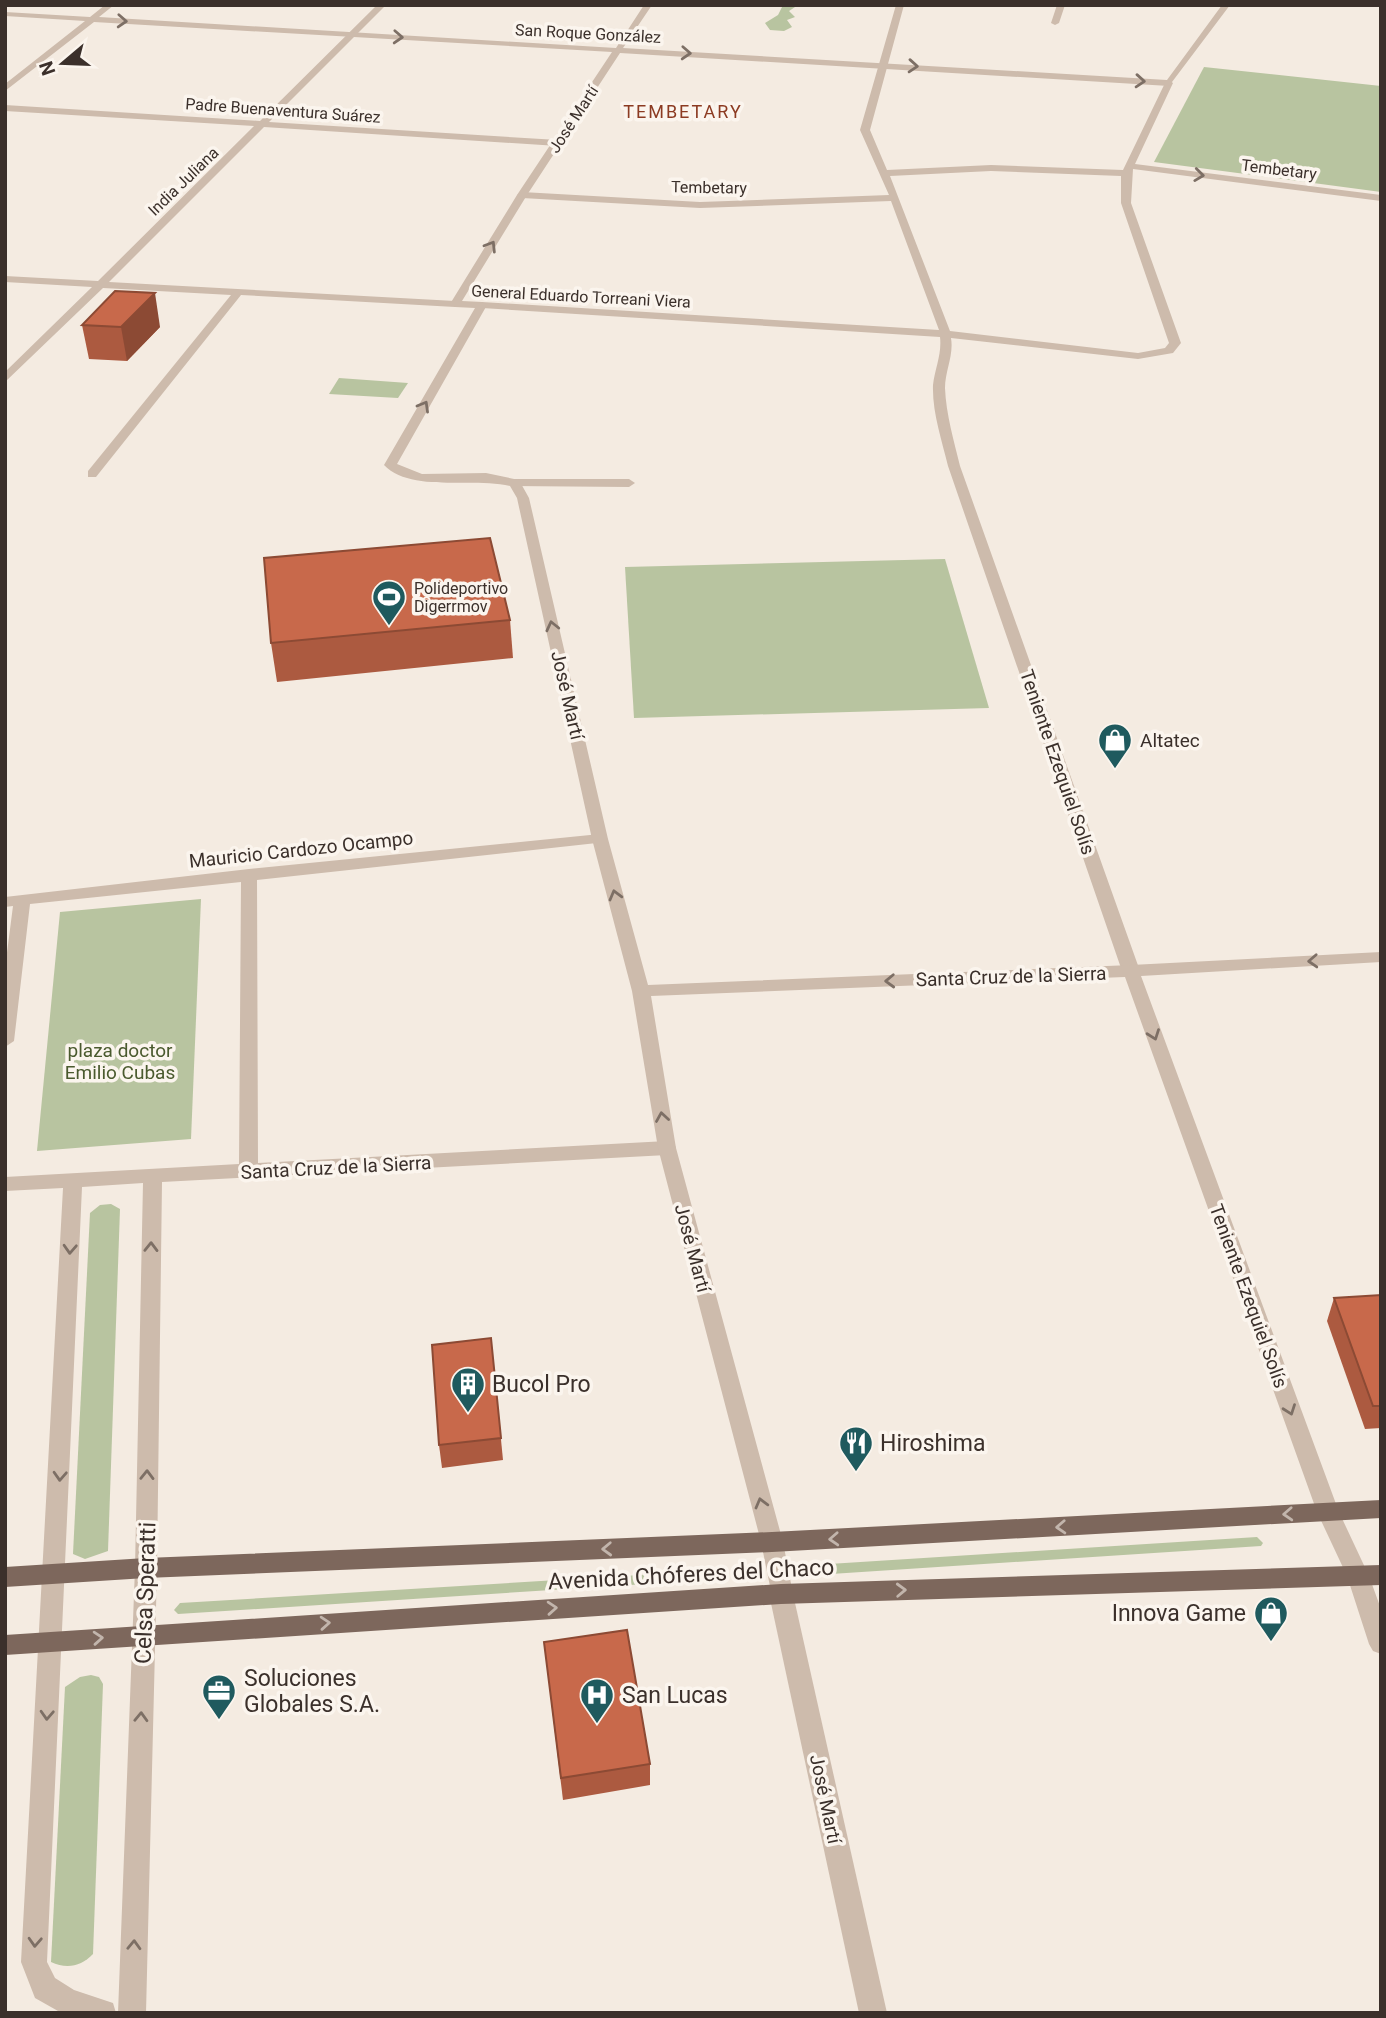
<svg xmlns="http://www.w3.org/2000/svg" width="1386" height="2018" font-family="Roboto,sans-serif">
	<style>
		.green { fill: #b8c4a0 }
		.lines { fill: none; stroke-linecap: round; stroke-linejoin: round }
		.minor { fill: #cdbbac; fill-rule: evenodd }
		.tertiary { fill: #cdbbac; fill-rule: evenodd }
		.primary { fill: #7d675c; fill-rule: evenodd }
		.wall { fill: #ac5a40 }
		.shaded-wall { fill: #8c4a34 }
		.building { fill: #c8694b; stroke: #8c4a34; stroke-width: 2 }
		.oneway { stroke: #7d6f65 }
		.oneway2 { stroke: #c2b5ac }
		.labels { text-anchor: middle; stroke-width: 7; stroke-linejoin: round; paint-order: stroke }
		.far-street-label { font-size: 16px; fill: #3b302b; stroke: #fbf5ee }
		.far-poi-label { font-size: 16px; fill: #3b302b; stroke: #fbf5ee; text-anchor: start }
		.far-neighbourhood-label { font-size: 18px; letter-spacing: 2px; fill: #8c3b22; stroke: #fbf5ee }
		.street-label { font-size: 19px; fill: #3b302b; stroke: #fbf5ee }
		.poi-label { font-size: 19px; fill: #3b302b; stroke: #fbf5ee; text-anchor: start }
		.park-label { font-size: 19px; fill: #4a5a2e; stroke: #fbf5ee }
		.near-poi-label { font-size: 23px; fill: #3b302b; stroke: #fbf5ee; text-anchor: start }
		.near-street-label { font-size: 23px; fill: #3b302b; stroke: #fbf5ee }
	</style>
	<rect width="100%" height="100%" fill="#f4ebe1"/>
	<g class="green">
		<polygon points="783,5 798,5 789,11 795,17 787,20 792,27 784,31 770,30 765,23 778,15"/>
		<polygon points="1204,67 1381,86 1381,192 1154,162"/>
		<polygon points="339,378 408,383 398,398 329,394"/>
		<polygon points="945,559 989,708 634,718 625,567"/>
		<polygon points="201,899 191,1139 37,1151 60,912"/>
		<polygon points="111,1204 120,1209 108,1551 85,1559 73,1554 90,1213 100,1205"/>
		<polygon points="1257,1537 1263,1543 1261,1546 831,1574 826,1567 829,1564"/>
		<polygon points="706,1571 709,1574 709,1580 178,1614 174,1610 180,1603"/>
		<path d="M 91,1675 L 99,1677 L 103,1684 L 93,1954 C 81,1967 66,1969 51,1962 L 65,1687 L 80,1677 Z"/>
	</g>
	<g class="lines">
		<g class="minor">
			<polygon points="377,5 386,5 269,122 558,140 563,143 558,146 264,127 109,282 455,301 460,304 455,307 241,295 96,477 88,477 88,471 231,295 103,288 5,382 5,372 92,287 5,282 5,276 98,281 254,126 5,111 5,105 260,121"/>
			<path d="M 896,5 L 904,5 L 870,130 L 887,170 L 991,165 L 1123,170 L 1165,83 L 1169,80 L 1173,83 L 1135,164 L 1381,195 L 1381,201 L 1133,169 L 1131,203 L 1181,343 L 1173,353 L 1138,359 L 951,338 C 954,355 945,371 945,388 C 946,414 954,441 960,466 L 1140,971 L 1131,977 L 1122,971 L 948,466 C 942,441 932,412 933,385 C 935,368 942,354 940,337 L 482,308 L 477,305 L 482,302 L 939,330 L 891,201 L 700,208 L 522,198 L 517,195 L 522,192 L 700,202 L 889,195 L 860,130 ZM 991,171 L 1121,176 L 1121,203 L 1169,343 L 1165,348 L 1138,353 L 950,331 L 890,176 Z"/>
			<polygon points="1057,5 1065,5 1059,23 1055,25 1051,23"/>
			<polygon points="515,479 629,479 635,483 629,487 511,486 511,480"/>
			<polygon points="600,834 608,839 606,842 257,880 258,1163 667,1141 674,1143 676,1148 674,1153 667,1155 162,1182 157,1568 146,2013 118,2013 135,1568 143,1183 82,1187 47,1962 55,1978 74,1990 113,2003 116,2013 58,2011 35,1998 21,1962 63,1188 5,1191 5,1177 239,1164 241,882 30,904 14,1041 5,1047 5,968 13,906 5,907 5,897 249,869"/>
			<polygon points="781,1584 789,1587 793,1594 887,2013 859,2013 769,1594 773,1587"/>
		</g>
		<path class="tertiary" d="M 105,5 L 114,5 L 99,17 L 616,48 L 644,5 L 652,5 L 623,48 L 1167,80 L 1222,5 L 1230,5 L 1169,86 L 620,53 L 527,195 L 462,301 L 482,302 L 487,305 L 397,464 L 422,474 L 486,473 L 519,480 L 529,498 L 608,839 L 648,985 L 1131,965 L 1381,952 L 1381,962 L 1141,976 L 1339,1512 L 1369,1576 L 1381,1609 L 1381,1654 L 1373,1651 L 1369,1644 L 1347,1576 L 1317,1512 L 1125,977 L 651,996 L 676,1148 L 783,1542 L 793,1594 L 789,1601 L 781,1604 L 773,1601 L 761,1542 L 658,1148 L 632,991 L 592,839 L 517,498 L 510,486 C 472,477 411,493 384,465 L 475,308 L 455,307 L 450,304 L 517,195 L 612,52 L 94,22 L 5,91 L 5,84 L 85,21 L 5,16 L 5,12 L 90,17 Z"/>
		<g class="primary">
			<polygon points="1381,1500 1381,1518 772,1552 146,1578 5,1587 5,1567 146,1558 772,1532"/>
			<polygon points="1381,1565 1381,1585 781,1604 5,1655 5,1635 781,1584"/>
		</g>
	</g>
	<g class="wall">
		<polygon points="82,325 160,327 127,361 89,359"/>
		<polygon points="510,620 513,658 277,682 271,643"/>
		<polygon points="1381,1295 1381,1428 1365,1429 1327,1321 1334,1298"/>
		<polygon points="491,1338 503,1460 442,1468 439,1445"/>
		<polygon points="544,1642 650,1764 650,1785 563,1800"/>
	</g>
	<polygon class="shaded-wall" points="155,293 160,327 127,361 121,327"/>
	<g class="building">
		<polygon points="115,291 155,293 121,327 82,325"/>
		<polygon points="490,538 510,620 271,643 264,558"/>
		<polygon points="1381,1295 1381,1406 1373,1406 1334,1298"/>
		<polygon points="491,1338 501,1438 439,1445 432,1345"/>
		<polygon points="627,1630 650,1764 561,1778 544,1642"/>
	</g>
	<defs><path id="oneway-chevron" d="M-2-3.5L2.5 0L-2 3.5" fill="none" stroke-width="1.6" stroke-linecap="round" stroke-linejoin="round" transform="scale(1.75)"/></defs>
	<g class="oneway">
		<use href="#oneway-chevron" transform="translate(122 21) rotate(3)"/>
		<use href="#oneway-chevron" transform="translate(398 37) rotate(3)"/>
		<use href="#oneway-chevron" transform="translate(686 53) rotate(3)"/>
		<use href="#oneway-chevron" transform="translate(913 66) rotate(4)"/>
		<use href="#oneway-chevron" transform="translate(1140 81) rotate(4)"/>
		<use href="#oneway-chevron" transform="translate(1199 175) rotate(7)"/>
		<use href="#oneway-chevron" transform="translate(491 246) rotate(-58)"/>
		<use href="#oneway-chevron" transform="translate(424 406) rotate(-60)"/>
		<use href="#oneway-chevron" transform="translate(552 626) rotate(-103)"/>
		<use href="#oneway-chevron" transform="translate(615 895) rotate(-105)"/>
		<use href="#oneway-chevron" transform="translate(1313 961) rotate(177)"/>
		<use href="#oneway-chevron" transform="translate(890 981) rotate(178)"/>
		<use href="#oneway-chevron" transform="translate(1154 1035) rotate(70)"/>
		<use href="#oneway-chevron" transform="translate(662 1117) rotate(-99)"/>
		<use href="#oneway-chevron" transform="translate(151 1247) rotate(-89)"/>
		<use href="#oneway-chevron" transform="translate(70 1249) rotate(93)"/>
		<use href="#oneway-chevron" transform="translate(1290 1410) rotate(70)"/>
		<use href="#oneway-chevron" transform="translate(147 1475) rotate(-89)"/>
		<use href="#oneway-chevron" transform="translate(60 1476) rotate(93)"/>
		<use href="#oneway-chevron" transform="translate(761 1503) rotate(-105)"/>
		<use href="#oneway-chevron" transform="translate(47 1715) rotate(93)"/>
		<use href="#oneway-chevron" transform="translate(141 1717) rotate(-88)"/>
		<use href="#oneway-chevron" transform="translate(35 1942) rotate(93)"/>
		<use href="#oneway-chevron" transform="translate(134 1945) rotate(-88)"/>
	</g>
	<g class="oneway2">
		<use href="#oneway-chevron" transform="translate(1288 1514) rotate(177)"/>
		<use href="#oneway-chevron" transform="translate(1061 1527) rotate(177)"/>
		<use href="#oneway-chevron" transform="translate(834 1539) rotate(177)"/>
		<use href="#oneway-chevron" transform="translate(607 1549) rotate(178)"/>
		<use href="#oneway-chevron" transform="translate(901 1590) rotate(-2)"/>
		<use href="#oneway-chevron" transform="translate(552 1608) rotate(-4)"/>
		<use href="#oneway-chevron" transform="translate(325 1623) rotate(-4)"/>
		<use href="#oneway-chevron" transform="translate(98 1638) rotate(-4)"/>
	</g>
	<defs>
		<g id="stadium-pin" transform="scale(1.75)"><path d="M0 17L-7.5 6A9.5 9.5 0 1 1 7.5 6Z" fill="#1f5a5e" stroke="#fbf5ee"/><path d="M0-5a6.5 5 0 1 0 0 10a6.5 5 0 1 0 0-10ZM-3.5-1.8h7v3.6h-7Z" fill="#fff"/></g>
		<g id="shop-pin" transform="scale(1.75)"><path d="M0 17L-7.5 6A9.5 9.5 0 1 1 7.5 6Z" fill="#1f5a5e" stroke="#fbf5ee"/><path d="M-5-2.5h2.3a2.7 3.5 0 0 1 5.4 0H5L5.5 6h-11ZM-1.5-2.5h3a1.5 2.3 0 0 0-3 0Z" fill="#fff"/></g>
		<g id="building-pin" transform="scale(1.75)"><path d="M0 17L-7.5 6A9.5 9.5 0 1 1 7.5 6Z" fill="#1f5a5e" stroke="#fbf5ee"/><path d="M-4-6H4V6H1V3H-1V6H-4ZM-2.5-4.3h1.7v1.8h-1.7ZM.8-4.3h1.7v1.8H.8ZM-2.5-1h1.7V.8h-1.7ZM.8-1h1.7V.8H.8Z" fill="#fff"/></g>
		<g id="restaurant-pin" transform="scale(1.75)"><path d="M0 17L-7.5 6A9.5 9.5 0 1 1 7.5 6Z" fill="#1f5a5e" stroke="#fbf5ee"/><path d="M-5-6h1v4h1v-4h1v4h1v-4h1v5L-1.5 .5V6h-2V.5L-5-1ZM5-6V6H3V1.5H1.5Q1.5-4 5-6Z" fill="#fff"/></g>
		<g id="office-pin" transform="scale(1.75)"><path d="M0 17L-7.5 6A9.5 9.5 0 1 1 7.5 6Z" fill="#1f5a5e" stroke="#fbf5ee"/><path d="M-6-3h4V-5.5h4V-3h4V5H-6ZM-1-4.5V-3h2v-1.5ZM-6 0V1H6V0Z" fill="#fff"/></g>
		<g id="hospital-pin" transform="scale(1.75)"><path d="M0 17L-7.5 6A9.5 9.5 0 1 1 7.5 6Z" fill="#1f5a5e" stroke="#fbf5ee"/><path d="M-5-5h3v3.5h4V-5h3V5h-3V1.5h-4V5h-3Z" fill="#fff"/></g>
	</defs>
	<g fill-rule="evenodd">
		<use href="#stadium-pin" x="389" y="597"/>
		<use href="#shop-pin" x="1115" y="740"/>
		<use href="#building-pin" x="468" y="1384"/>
		<use href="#restaurant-pin" x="856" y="1443"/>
		<use href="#shop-pin" x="1271" y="1613"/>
		<use href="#office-pin" x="219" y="1691"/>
		<use href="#hospital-pin" x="597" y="1695"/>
	</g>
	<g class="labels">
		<g class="far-street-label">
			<text transform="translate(588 33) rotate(3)" y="6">San Roque González</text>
			<text transform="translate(283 110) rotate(4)" y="6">Padre Buenaventura Suárez</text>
			<text transform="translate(573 119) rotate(-57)" y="6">José Martí</text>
			<text transform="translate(1279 169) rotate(7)" y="6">Tembetary</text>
			<text transform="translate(183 181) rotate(-44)" y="6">India Juliana</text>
			<text transform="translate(709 187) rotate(1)" y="6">Tembetary</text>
			<text transform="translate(581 296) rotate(3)" y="6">General Eduardo Torreani Viera</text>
		</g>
		<g class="far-poi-label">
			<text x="414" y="594">Polideportivo<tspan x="414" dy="18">Digerrmov</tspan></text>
		</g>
		<g class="far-neighbourhood-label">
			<text x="683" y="118">TEMBETARY</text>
		</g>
		<g class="street-label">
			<text transform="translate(568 695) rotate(77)" y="7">José Martí</text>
			<text transform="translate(1058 762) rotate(71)" y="7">Teniente Ezequiel Solís</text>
			<text transform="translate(301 849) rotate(-6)" y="7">Mauricio Cardozo Ocampo</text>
			<text transform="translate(1011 976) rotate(-2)" y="7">Santa Cruz de la Sierra</text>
			<text transform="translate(336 1167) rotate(-3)" y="7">Santa Cruz de la Sierra</text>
			<text transform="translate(693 1248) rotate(75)" y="7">José Martí</text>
			<text transform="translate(1249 1296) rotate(70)" y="7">Teniente Ezequiel Solís</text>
			<text transform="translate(826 1799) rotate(78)" y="7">José Martí</text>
		</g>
		<g class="poi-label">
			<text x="1140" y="747">Altatec</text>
		</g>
		<g class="park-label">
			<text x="120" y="1057">plaza doctor<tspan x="120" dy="22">Emilio Cubas</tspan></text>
		</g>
		<g class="near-poi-label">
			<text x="492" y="1392">Bucol Pro</text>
			<text x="880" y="1451">Hiroshima</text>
			<text x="1246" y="1621" text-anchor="end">Innova Game</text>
			<text x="244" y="1686">Soluciones<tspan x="244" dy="26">Globales S.A.</tspan></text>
			<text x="622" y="1703">San Lucas</text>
		</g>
		<g class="near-street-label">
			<text transform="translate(691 1574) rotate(-3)" y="8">Avenida Chóferes del Chaco</text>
			<text transform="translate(145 1593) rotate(-88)" y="8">Celsa Speratti</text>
		</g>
	</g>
	<rect width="1386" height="2018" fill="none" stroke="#3b302b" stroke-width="14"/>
	<g transform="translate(63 63) rotate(251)" stroke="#fbf5ee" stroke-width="5" paint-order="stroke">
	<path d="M0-5L12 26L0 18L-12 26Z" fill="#3b302b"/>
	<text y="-10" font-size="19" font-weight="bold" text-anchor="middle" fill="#3b302b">N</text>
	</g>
</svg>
